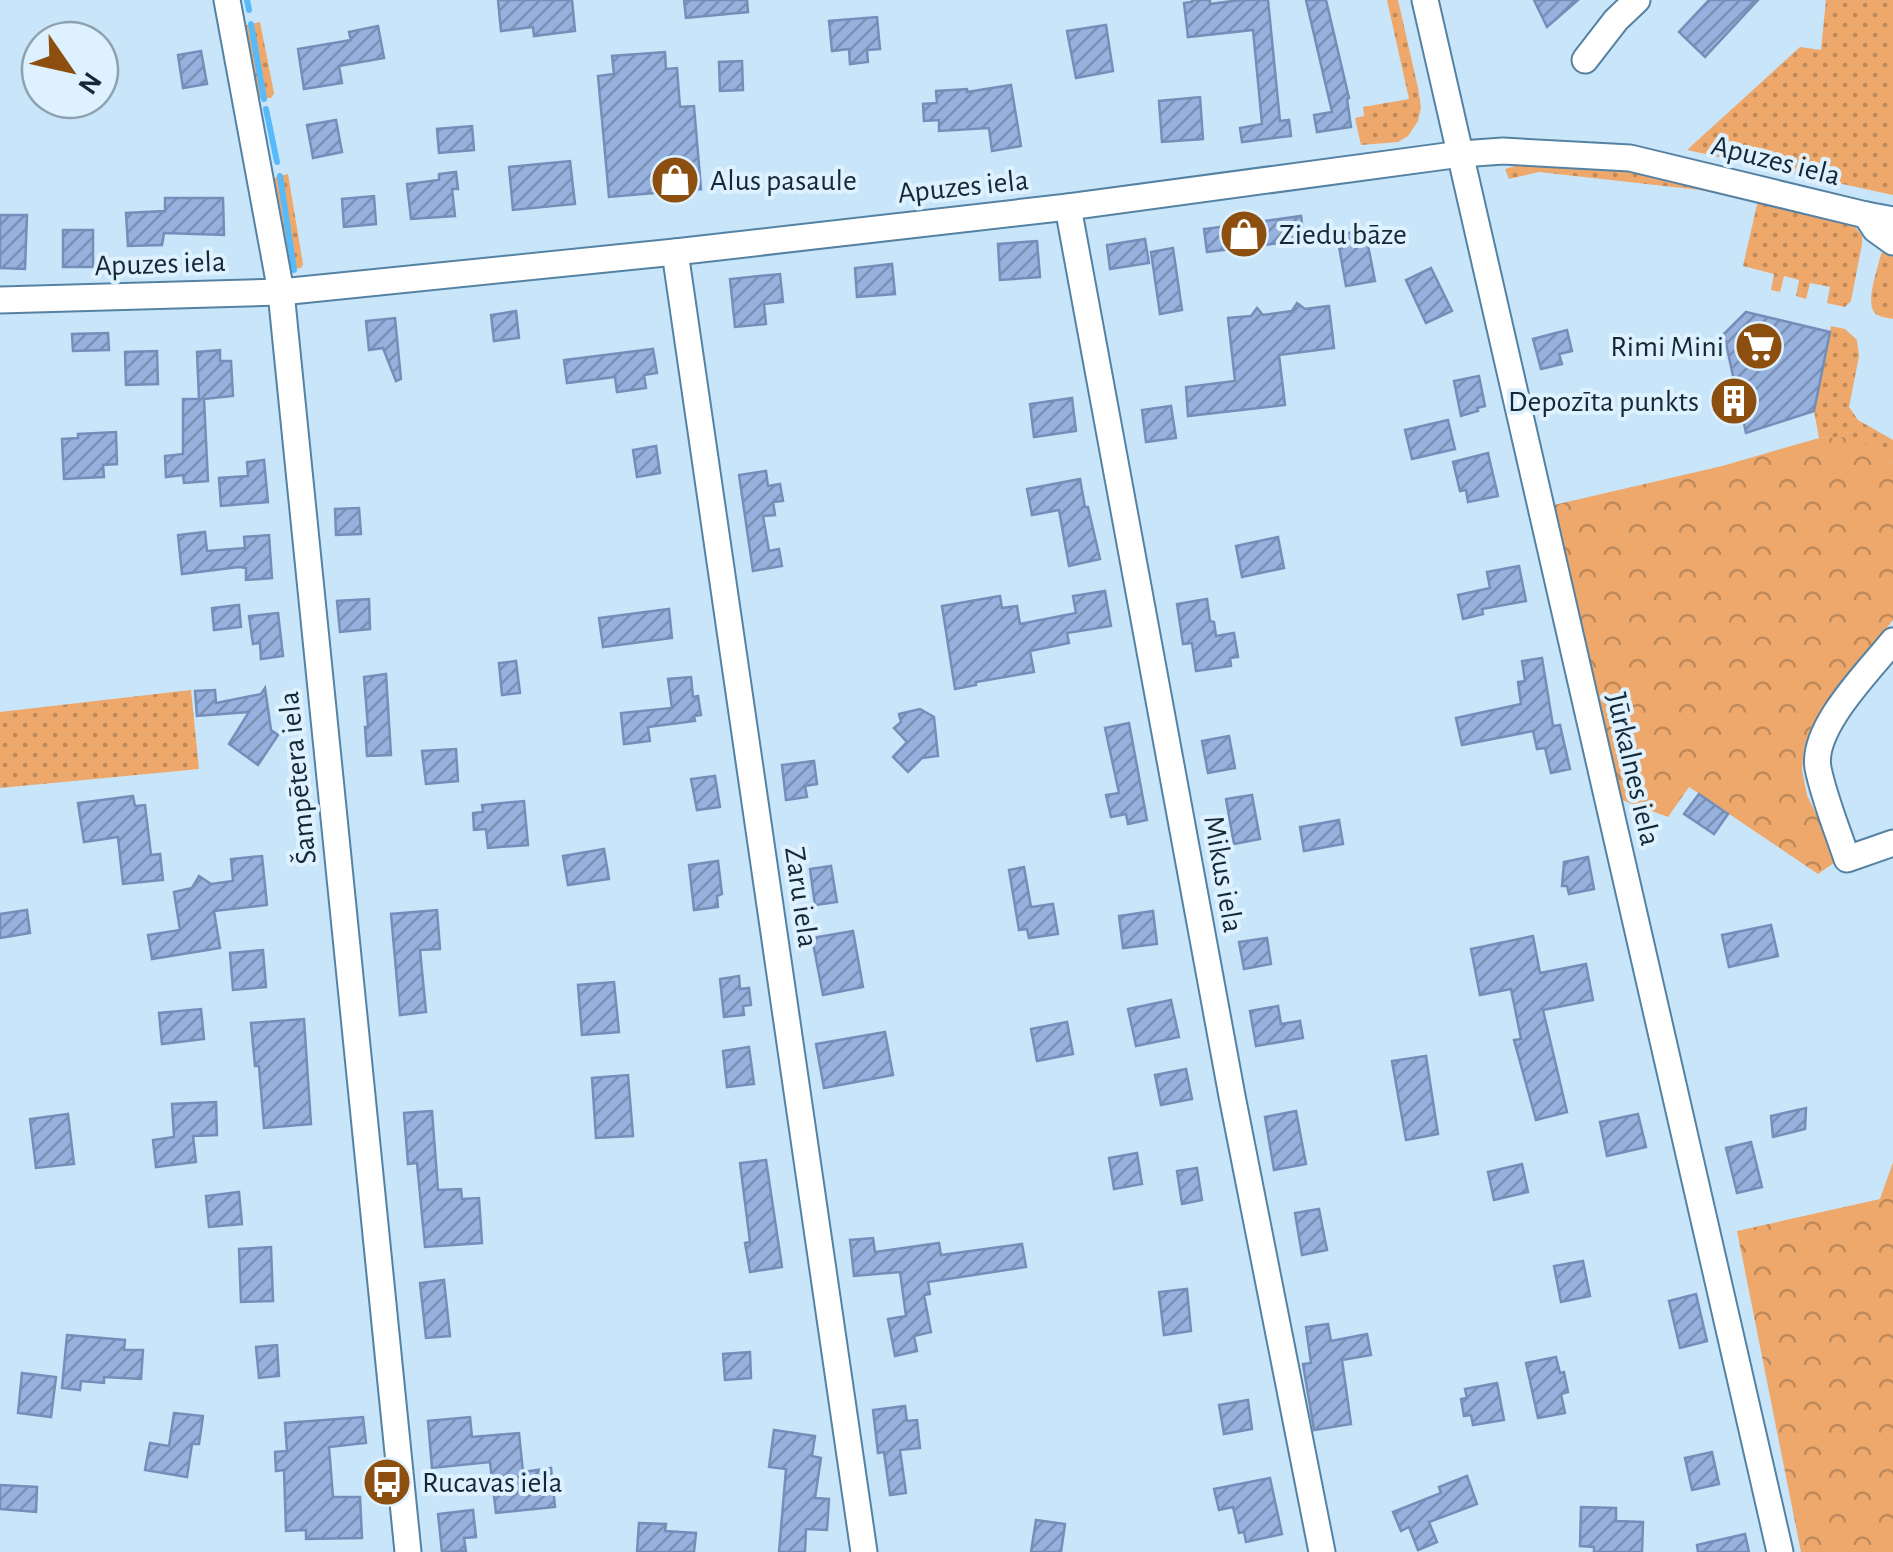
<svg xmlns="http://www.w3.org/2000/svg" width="1893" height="1552" font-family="'Alegreya Sans',sans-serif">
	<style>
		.grass { fill: url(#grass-dots) }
		.forest { fill: url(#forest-crowns) }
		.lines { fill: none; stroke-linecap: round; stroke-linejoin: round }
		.stream { stroke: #57bafb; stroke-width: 6 }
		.building { fill: url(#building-hatch); stroke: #758eb9; stroke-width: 2.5 }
		.minor-casing { stroke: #5582a2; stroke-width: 29 }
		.minor { stroke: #fff; stroke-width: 25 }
		.labels { text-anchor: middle; stroke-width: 8; stroke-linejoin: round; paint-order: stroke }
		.street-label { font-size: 30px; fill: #152835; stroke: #def1ff }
		.poi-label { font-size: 30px; fill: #152835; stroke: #def1ff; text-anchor: start }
	</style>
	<defs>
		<pattern id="grass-dots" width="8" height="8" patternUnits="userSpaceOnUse" patternTransform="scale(2.5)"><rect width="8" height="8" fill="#eea86c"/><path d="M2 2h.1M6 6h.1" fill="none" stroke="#c0895a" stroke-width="1.8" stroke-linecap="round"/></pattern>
		<pattern id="forest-crowns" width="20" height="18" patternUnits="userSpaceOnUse" patternTransform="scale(2.5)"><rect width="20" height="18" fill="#eea86c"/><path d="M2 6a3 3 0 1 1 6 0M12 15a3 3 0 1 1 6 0" fill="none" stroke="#c0895a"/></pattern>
		<pattern id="building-hatch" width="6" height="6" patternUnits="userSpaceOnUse" patternTransform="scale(2.5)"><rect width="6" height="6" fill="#96b1dd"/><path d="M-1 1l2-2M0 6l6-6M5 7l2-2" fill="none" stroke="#7990b4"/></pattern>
	</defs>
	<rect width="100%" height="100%" fill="#c8e5fa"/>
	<g class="grass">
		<polygon points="1387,0 1398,0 1418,88 1421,107 1418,121 1408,136 1398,142 1361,145 1355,118 1364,116 1363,107 1409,99"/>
		<polygon points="1826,0 1893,0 1893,195 1687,150 1800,47 1821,50"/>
		<polygon points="260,22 274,93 271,98 257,98 242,26"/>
		<polygon points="1525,163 1648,171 1753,194 1751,201 1700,190 1539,172 1509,179 1505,169"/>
		<polygon points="288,174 303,264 301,268 291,269 287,259 274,180 276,177"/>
		<polygon points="1759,196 1851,221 1862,236 1862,244 1851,301 1845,307 1827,303 1830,287 1810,283 1806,299 1796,296 1799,280 1784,276 1780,292 1771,290 1774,274 1743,266"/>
		<path d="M 1886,250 L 1893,254 L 1893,319 C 1888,318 1880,317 1876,314 C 1864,305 1878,268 1881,254 Z"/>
		<path d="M 1831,326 L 1845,329 L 1857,340 L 1859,356 L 1849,407 L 1858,420 L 1893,440 L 1893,463 C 1867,440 1853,437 1819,438 L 1814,411 Z"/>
		<polygon points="191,690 199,769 0,788 0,712"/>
	</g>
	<g class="forest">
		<polygon points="1852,437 1879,450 1893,463 1893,620 1824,708 1811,728 1804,748 1802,770 1807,795 1838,860 1818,874 1689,787 1668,817 1622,800 1554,505 1722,466 1819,438"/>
		<polygon points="1893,1162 1893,1552 1801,1552 1737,1231 1880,1199"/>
	</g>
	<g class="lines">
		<g class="stream">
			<polyline points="247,0 249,10"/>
			<polyline points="251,24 264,99"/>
			<polyline points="266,109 277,162"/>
			<polyline points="280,176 294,270"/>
		</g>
	</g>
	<g class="building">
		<polygon points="498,0 572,0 575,31 534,36 533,27 501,31"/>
		<polygon points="684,0 747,0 748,12 686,18"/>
		<polygon points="1192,0 1210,0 1210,4 1240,0 1268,0 1280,121 1289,120 1291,136 1242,142 1240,128 1262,124 1253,30 1188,37 1184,3 1192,2"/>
		<polygon points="1306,0 1326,0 1349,98 1347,99 1351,127 1317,132 1314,115 1332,112"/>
		<polygon points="1534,0 1578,0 1547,27"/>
		<polygon points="1709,0 1758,0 1705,57 1679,32"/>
		<polygon points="877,17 880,49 867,50 868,62 850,64 849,49 832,51 829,21"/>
		<polygon points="1106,25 1113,71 1076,78 1067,31"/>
		<polygon points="378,26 384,58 339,66 342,83 304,89 298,49 351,40 349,32"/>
		<polygon points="201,51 207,84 183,88 178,55"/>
		<polygon points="665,52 666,69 677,68 680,107 694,106 701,189 609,197 598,76 614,74 612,56"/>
		<polygon points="742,61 743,90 720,91 719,62"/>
		<polygon points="1011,85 1021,146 992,151 989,128 939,131 939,120 924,121 923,104 937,103 936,91 967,89 967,92"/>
		<polygon points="1200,97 1203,139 1162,142 1159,101"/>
		<polygon points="336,120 342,152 313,158 307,125"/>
		<polygon points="472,126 474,150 439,153 437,129"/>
		<polygon points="570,161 575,204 513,210 509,167"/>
		<polygon points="456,172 458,189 452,189 455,216 411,219 407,184 439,180 439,174"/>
		<polygon points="374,196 376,224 344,227 342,199"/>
		<polygon points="165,198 223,198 224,235 164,233 162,245 128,246 126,213 165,211"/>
		<polygon points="0,215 27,215 25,269 0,268"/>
		<polygon points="1301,216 1304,240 1207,252 1204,229"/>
		<rect x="63" y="230" width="30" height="37"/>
		<polygon points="1365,230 1375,281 1346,286 1337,235"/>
		<polygon points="1145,239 1149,263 1110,269 1107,245"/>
		<polygon points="1037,241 1040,277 1000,280 998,244"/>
		<polygon points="1173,248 1182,310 1160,314 1151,252"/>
		<polygon points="892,264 895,294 857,297 855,268"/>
		<polygon points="1431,268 1452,311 1426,323 1406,280"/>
		<polygon points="780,274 783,302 764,304 766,324 735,327 730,279"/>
		<polygon points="1297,303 1305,309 1329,306 1334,348 1279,355 1285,405 1188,416 1186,387 1235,381 1228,318 1251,316 1257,308 1263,315 1292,311"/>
		<polygon points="516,311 519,338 494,341 491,315"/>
		<polygon points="1746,312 1830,332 1814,411 1746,433 1741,409 1732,412 1727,392 1736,390 1724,334"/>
		<polygon points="395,318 401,379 396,381 383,348 369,350 366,321"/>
		<polygon points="1567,330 1572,351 1559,354 1562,364 1541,369 1533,339"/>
		<polygon points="108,333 109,350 73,351 72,334"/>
		<polygon points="653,349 657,373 644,375 646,388 617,392 615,377 567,383 564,360"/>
		<polygon points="220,350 220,361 231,361 233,396 204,399 208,481 184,483 183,475 166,477 165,456 183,454 183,399 199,399 197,352"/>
		<polygon points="157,351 158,384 126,385 125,352"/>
		<polygon points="1479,376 1485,406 1477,408 1478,411 1461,416 1454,381"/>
		<polygon points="1072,398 1076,431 1034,437 1030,404"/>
		<polygon points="1171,406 1176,438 1146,442 1142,410"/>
		<polygon points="1448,420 1455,449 1412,459 1405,430"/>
		<polygon points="116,432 117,464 103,465 104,477 64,479 62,439 78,438 78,434"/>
		<polygon points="656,446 660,473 637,477 633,450"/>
		<polygon points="1488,453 1498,496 1468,502 1466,490 1460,491 1453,462"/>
		<polygon points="264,460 268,502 221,506 219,478 248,476 247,462"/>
		<polygon points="766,471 768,486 780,484 783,501 773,502 775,515 763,516 769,551 779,549 782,566 753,571 739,475"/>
		<polygon points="1080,479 1085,507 1088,507 1100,559 1069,566 1059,510 1032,515 1027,489"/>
		<polygon points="359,508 361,534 336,535 335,509"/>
		<polygon points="205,532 207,551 245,548 244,537 269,535 272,578 246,580 246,568 239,567 182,574 178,535"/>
		<polygon points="1278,537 1284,568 1242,577 1236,546"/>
		<polygon points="1519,566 1526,601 1482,609 1483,614 1463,619 1458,595 1490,588 1487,572"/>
		<polygon points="1105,591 1111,626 1067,633 1069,643 1030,651 1034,672 976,682 976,685 955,689 942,606 1000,596 1002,608 1017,606 1020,624 1076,613 1073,596"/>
		<polygon points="369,599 370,629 340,632 337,601"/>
		<polygon points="1207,599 1210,621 1214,622 1216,636 1234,633 1238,657 1230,658 1231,666 1196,671 1192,643 1183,644 1177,604"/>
		<polygon points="239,605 241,627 214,630 212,608"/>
		<polygon points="669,609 672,638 603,647 599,618"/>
		<polygon points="278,613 283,656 261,659 260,643 253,644 249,616"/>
		<polygon points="1542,658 1553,726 1560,725 1570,769 1551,773 1545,748 1537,749 1533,731 1462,745 1456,718 1521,704 1518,682 1525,681 1522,661"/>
		<polygon points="516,661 520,693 502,695 499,663"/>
		<polygon points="386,674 391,755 367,756 365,727 368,727 364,677"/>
		<polygon points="691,677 693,697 698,696 701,715 694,716 695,721 648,727 650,741 624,744 621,713 672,708 668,679"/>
		<polygon points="265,688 271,730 278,735 258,765 229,744 249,712 197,716 195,691 215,690 216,703 261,694"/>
		<polygon points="920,709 934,717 938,756 922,758 908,772 893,757 907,742 894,728 901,722 899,714"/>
		<polygon points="1129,723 1147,820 1128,824 1126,814 1111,817 1106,795 1119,793 1105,728"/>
		<polygon points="1229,736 1235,768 1208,773 1202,741"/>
		<polygon points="456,749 458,781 426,784 422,751"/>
		<polygon points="814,761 817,784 805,786 807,797 786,800 782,765"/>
		<polygon points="715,776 720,807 697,810 691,779"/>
		<polygon points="1699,794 1728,814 1714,834 1684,814"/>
		<polygon points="1252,795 1260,839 1234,844 1226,799"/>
		<polygon points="133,796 135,806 145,805 151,855 160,854 163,880 123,884 118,837 84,842 78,803"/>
		<polygon points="524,801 528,845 488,848 486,829 474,830 473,813 483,812 482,805"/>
		<polygon points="1339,820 1343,844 1304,851 1300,827"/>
		<polygon points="604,849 609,879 568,885 563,856"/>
		<polygon points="262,856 267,905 214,911 220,948 152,959 148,935 180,930 174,892 192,888 199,876 211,884 233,881 231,859"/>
		<polygon points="1588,857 1594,889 1569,894 1567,886 1562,886 1564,862"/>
		<polygon points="718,861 722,894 717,896 718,907 694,910 689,865"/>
		<polygon points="831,866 837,902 815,905 810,869"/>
		<polygon points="1024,867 1031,907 1053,904 1058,934 1029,938 1027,929 1019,930 1009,870"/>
		<polygon points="27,910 30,933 0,938 0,914"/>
		<polygon points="437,910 440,949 420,950 426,1012 400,1015 391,914"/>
		<polygon points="1153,911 1157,944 1123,948 1119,916"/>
		<polygon points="1771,925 1778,956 1729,967 1722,935"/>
		<polygon points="853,931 863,987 823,995 812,938"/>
		<polygon points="1533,936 1540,973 1586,964 1593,1000 1543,1010 1567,1112 1536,1120 1514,1040 1521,1039 1511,989 1480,995 1471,949"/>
		<polygon points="1267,938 1271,964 1244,969 1239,942"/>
		<polygon points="263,950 266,987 233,990 230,953"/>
		<polygon points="739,976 740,989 749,988 751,1005 743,1006 744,1015 724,1017 720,979"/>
		<polygon points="614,982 619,1032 582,1035 578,985"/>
		<polygon points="1171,1000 1179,1037 1136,1046 1128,1009"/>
		<polygon points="1278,1006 1281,1024 1300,1021 1303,1038 1256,1046 1250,1011"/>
		<polygon points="201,1009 204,1039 162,1044 159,1013"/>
		<polygon points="304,1019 311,1124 264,1128 259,1066 255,1066 251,1023"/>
		<polygon points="1067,1022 1073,1054 1037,1061 1031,1029"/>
		<polygon points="885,1032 893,1075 824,1088 816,1044"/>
		<polygon points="749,1047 754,1084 727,1087 723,1051"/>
		<polygon points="1426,1056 1438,1134 1406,1140 1392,1061"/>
		<polygon points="1186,1069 1192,1099 1161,1105 1155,1075"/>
		<polygon points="628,1075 633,1136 596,1138 592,1078"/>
		<polygon points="216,1102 217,1135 193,1136 196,1162 156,1167 153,1140 174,1137 172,1104"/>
		<polygon points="1806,1108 1805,1129 1773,1137 1771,1116"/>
		<polygon points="432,1111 438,1190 461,1189 462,1199 479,1198 482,1243 425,1247 417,1163 408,1164 404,1113"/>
		<polygon points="1296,1111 1306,1164 1274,1170 1265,1117"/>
		<polygon points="68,1114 74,1164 36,1168 30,1119"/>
		<polygon points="1638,1114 1646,1147 1607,1156 1600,1122"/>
		<polygon points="1751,1142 1762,1187 1737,1193 1726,1148"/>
		<polygon points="1137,1153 1142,1184 1114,1189 1109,1158"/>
		<polygon points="766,1160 782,1267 750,1272 745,1243 750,1242 740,1163"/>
		<polygon points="1522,1164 1528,1192 1494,1200 1488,1172"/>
		<polygon points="1197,1168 1202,1200 1182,1204 1177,1171"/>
		<polygon points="239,1192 242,1224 209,1227 206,1196"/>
		<polygon points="1319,1209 1327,1250 1302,1255 1295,1213"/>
		<polygon points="873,1238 875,1252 939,1243 941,1255 1022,1244 1026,1267 928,1282 930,1294 924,1295 931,1332 914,1336 917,1351 895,1356 888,1319 906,1316 900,1272 854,1276 850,1240"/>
		<polygon points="271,1247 273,1301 241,1302 239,1249"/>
		<polygon points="1583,1261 1590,1296 1561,1302 1554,1266"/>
		<polygon points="444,1280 450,1336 426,1338 420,1283"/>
		<polygon points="1187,1289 1191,1331 1164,1335 1159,1292"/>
		<polygon points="1696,1294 1707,1341 1680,1348 1669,1301"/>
		<polygon points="1328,1324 1331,1341 1367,1334 1371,1355 1342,1360 1351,1424 1314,1430 1303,1364 1311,1363 1306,1327"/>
		<polygon points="67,1335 125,1340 124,1350 143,1350 141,1379 104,1377 104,1383 81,1381 80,1390 62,1388"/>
		<polygon points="277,1345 279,1376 259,1378 256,1347"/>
		<polygon points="750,1352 751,1378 725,1380 723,1354"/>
		<polygon points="1556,1357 1560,1373 1564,1372 1568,1392 1561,1394 1565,1413 1538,1418 1526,1363"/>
		<polygon points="22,1373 56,1377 51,1417 18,1413"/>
		<polygon points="1497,1383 1504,1420 1473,1425 1471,1415 1464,1416 1461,1399 1467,1398 1465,1389"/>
		<polygon points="1248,1400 1252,1429 1224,1434 1219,1405"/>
		<polygon points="905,1406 907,1421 917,1420 920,1448 900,1450 906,1493 890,1495 884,1452 878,1453 873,1410"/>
		<polygon points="174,1413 203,1416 199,1444 192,1444 187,1477 145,1470 150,1443 169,1446"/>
		<polygon points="363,1417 366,1443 329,1447 333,1497 360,1497 362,1538 306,1539 306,1530 286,1531 284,1470 276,1471 275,1452 287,1451 285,1423"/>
		<polygon points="470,1417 472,1437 519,1433 523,1472 551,1468 555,1507 496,1513 490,1462 432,1468 428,1421"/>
		<polygon points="774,1430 815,1436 812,1456 821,1458 815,1498 829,1499 827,1530 806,1529 805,1552 779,1552 786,1469 769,1467"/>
		<polygon points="1712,1452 1719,1484 1692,1490 1685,1458"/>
		<polygon points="1467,1476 1477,1504 1429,1522 1437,1542 1418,1550 1409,1527 1401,1531 1393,1512 1441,1493 1439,1487"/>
		<polygon points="1270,1478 1282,1534 1246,1542 1244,1532 1239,1533 1233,1507 1219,1510 1214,1489"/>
		<polygon points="0,1485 37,1487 36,1512 0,1509"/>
		<polygon points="1581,1507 1616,1508 1616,1521 1643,1522 1642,1552 1594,1552 1594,1547 1580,1546"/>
		<polygon points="473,1510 476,1537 464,1538 466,1551 442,1552 438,1514"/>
		<polygon points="1036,1520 1065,1524 1061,1552 1031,1552"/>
		<polygon points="639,1523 666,1524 665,1531 696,1533 694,1552 637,1552"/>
		<polygon points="1745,1534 1749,1552 1698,1552 1697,1545"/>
	</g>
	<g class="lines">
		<g class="minor-casing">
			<g id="minor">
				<polyline points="227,0 281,292 408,1552"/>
				<polyline points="1425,0 1780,1552"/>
				<polyline points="1585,60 1616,20 1637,0"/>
				<polyline points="1068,207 1232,1096 1322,1552"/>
				<polyline points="1866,215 1875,229 1893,242"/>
				<polyline points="675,252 864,1552"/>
				<polyline points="0,300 281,292 675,252 1068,207 1461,154 1503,151 1630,158 1866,215 1893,220"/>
				<path d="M 1893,641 C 1869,671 1811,728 1818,768 C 1824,798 1837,829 1847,859 L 1893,843"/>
			</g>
		</g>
		<use href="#minor" class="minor"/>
	</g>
	<defs>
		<g id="shop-disc" transform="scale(2.5)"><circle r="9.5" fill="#8c4f0f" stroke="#def1ff"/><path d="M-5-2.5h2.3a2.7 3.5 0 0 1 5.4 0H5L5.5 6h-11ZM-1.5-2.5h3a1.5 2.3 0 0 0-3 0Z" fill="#fff"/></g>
		<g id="supermarket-disc" transform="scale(2.5)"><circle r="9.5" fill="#8c4f0f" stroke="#def1ff"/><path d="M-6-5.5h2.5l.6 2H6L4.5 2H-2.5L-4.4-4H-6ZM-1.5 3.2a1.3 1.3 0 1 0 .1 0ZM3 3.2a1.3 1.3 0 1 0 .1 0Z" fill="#fff"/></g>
		<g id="building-disc" transform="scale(2.5)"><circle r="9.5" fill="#8c4f0f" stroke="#def1ff"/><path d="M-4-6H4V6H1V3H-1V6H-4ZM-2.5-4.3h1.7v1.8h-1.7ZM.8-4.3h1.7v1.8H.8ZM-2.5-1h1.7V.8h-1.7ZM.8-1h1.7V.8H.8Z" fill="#fff"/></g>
		<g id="bus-disc" transform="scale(2.5)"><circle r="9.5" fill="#8c4f0f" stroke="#def1ff"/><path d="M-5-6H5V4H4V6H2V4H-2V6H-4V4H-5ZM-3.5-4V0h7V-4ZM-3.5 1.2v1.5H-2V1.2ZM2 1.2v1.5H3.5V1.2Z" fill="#fff"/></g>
	</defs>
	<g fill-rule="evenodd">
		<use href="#shop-disc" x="675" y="180"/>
		<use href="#shop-disc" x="1244" y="234"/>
		<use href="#supermarket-disc" x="1759" y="346"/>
		<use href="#building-disc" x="1734" y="401"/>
		<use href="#bus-disc" x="387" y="1482"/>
	</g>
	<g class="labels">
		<g class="street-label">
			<text transform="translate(1776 160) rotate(14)" y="10">Apuzes iela</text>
			<text transform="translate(963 186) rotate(-6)" y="10">Apuzes iela</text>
			<text transform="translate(160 263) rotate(-2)" y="10">Apuzes iela</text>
			<text transform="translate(1634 769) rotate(77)" y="10">Jūrkalnes iela</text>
			<text transform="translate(297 778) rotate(-96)" y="10">Šampētera iela</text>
			<text transform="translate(1224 874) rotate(80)" y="10">Mikus iela</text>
			<text transform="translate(802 897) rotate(82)" y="10">Zaru iela</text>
		</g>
		<g class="poi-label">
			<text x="710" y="190">Alus pasaule</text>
			<text x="1279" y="244">Ziedu bāze</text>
			<text x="1724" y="356" text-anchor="end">Rimi Mini</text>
			<text x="1699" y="411" text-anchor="end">Depozīta punkts</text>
			<text x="422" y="1492">Rucavas iela</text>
		</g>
	</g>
	<g transform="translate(70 70) rotate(124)"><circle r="48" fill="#def1ff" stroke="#8ea1ae" stroke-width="2.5"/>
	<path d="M0-8L18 38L0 25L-18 38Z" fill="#8c4f0f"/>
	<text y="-15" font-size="28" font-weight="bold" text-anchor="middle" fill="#152835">N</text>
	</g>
</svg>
